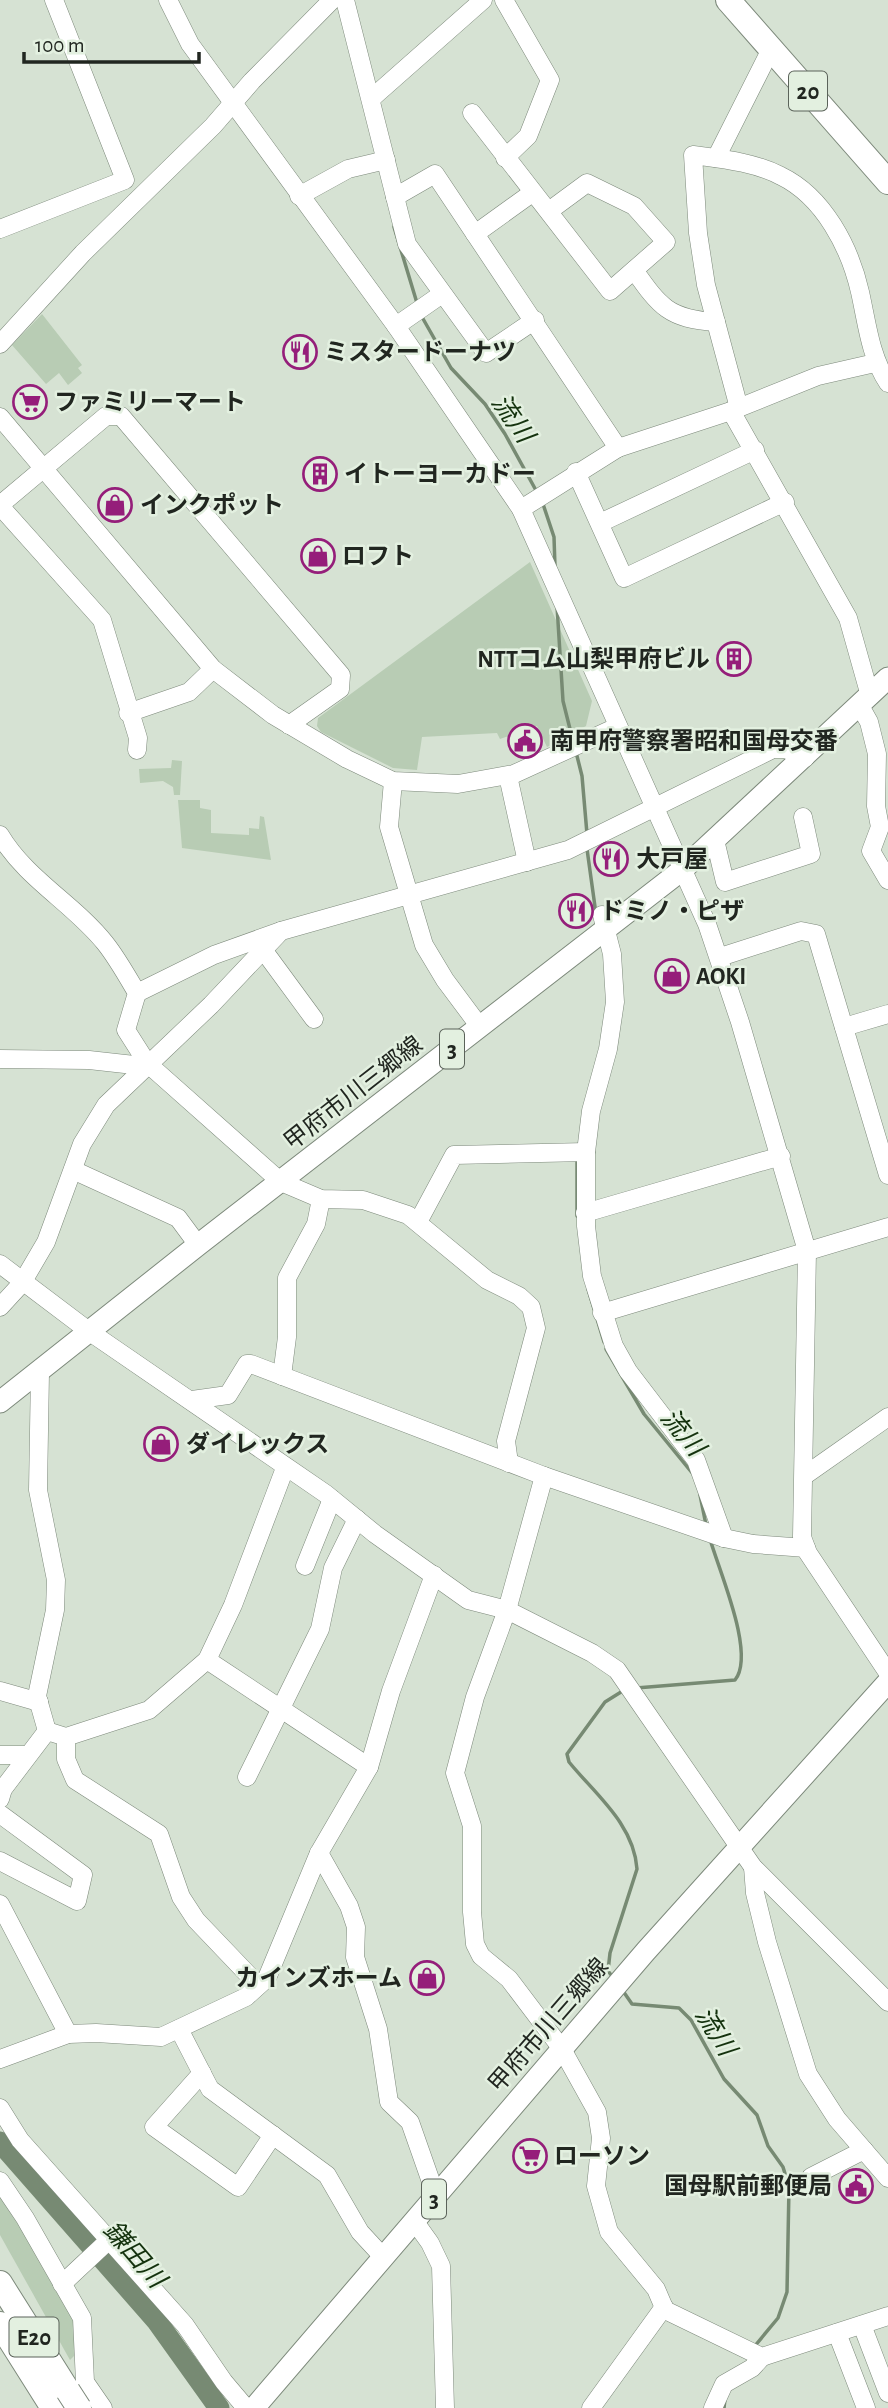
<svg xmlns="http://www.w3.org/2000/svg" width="888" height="2408" font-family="'Alegreya Sans','Noto Sans JP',sans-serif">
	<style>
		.green { fill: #b8ccb4 }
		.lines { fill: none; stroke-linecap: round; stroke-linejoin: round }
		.stream { stroke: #778a73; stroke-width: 3.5 }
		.river { stroke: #778a73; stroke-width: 21 }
		.minor-casing { stroke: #7d897b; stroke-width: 19 }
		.major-casing { stroke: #7d897b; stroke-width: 23 }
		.highway-casing { stroke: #7d897b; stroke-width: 26 }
		.minor { stroke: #fff; stroke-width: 18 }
		.major { stroke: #fff; stroke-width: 21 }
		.highway { stroke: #fff; stroke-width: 24 }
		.highway-bridge-casing { stroke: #7d897b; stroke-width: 26; stroke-linecap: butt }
		.highway-bridge { stroke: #fff; stroke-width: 24 }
		.labels { text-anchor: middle; stroke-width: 5; stroke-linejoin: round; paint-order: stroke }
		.shield { fill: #e3f0e0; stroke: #5b635a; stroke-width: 2 }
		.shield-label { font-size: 23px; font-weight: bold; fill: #212620 }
		.poi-label { font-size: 24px; font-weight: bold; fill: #212620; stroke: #e3f0e0; text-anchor: start }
		.street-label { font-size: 24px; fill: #212620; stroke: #e3f0e0 }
		.water-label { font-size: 26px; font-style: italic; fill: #14320e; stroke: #e3f0e0 }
	</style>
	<rect width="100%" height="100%" fill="#d6e2d3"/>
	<g class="green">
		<polygon points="42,314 82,365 78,368 82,373 68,385 59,373 46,384 12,345"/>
		<polygon points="530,562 592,701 586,726 547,747 537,726 500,739 497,733 422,737 417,770 393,768 321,732 317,726 318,718"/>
		<polygon points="172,760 182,761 180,795 174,795 173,787 163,781 140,783 139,769 171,768"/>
		<polygon points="178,800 200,800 200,808 211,810 211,833 249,835 249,828 259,829 260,816 264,817 271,860 182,848"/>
		<polygon points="0,2187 74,2316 77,2353 70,2360 0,2235"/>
	</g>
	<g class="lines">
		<g class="stream">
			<polyline points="394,227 417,303"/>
			<polyline points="422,317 451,368 485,404 505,434 538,494"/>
			<polyline points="543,504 554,537 555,567"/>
			<polyline points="557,606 563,701 573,741"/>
			<polyline points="576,752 582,776 587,834"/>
			<polyline points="587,849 596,914"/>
			<polyline points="577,1216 577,1157"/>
			<polyline points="588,1289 604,1342"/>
			<polyline points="606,1349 644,1414 693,1474"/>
			<polyline points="700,1495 706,1525"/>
			<path d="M 636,1688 L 735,1680 C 756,1654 719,1571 710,1539"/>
			<path d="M 612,1976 L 608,1971 L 610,1953 L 637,1869 C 634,1824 595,1794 569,1762 L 567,1754 L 605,1702 L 621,1692"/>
			<polyline points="623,1991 632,2004 679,2008 691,2020 724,2079 757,2115 768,2146 783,2167 789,2187 787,2292 778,2318 754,2347"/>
			<polyline points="724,2408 725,2399"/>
		</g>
		<polyline class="river" points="0,2142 156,2320 219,2408"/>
		<g class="minor-casing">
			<g id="minor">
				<polyline points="168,0 190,44 396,326 521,509 707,924 740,1022 807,1251 802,1537 808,1553 888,1673"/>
				<polyline points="345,0 407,244 486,353 535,320"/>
				<polyline points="504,0 550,80 528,136 505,158"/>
				<polyline points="372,98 483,0"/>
				<polyline points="472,113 610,291 666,242 634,206 587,183 549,211"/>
				<polyline points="716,158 771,49"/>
				<polyline points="299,196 348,169 386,160"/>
				<polyline points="395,197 435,174 618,448"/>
				<polyline points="0,229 125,180 54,0"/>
				<polyline points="475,234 532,193"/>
				<path d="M 634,270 C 660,307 669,319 716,322"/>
				<polyline points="396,326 442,294"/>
				<polyline points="0,344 83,253 213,126 252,81 332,0"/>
				<path d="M 739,408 L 706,285 L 698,233 L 693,155 C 722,159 754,162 781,176 C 824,197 850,248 860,292 C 867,323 870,356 888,383"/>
				<polyline points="731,411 848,618 870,696"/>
				<polyline points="0,417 213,669 273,715 347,759 393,781 458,784 514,774 617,727"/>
				<polyline points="576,472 624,578 785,502"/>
				<polyline points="0,505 106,416 121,416 341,675 340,689 289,725"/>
				<polyline points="0,506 102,620 138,738 137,750"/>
				<polyline points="521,509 618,448 731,411 818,376 875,363"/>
				<polyline points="600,523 755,450"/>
				<polyline points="860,706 869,722 877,754 876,806 880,827 871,851 888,880"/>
				<polyline points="128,713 189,692 213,669"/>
				<polyline points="508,776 527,862"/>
				<polyline points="393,781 389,827 424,945 445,980 480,1027"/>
				<path d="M 0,835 C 26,879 74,904 105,943 C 117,958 127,976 137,993 L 126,1030 L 147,1063 L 281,1182 L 321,1199 L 363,1200 L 408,1215 L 487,1280 L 519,1296 L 531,1307 L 536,1328 L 506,1441 L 509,1463"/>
				<polyline points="715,840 725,882 811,854 803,817"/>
				<polyline points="602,915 612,954 615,1002 608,1049 591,1111 586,1152 586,1226 592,1276 614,1346 628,1371 696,1460 724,1538"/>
				<polyline points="264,951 314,1019"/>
				<polyline points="720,957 801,931 816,934 888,1175"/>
				<polyline points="137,993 214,955 281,931"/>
				<polyline points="844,1027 888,1014"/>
				<polyline points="0,1059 89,1060 143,1066"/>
				<polyline points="73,1170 178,1218 198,1245"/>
				<polyline points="585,1213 781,1156"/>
				<polyline points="418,1222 454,1155 586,1152"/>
				<polyline points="0,1264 90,1332 326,1494 375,1534 468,1600 507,1610 592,1653 617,1670 753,1867 888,2002"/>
				<polyline points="0,1307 22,1283 46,1242 82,1144 106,1105 211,1005 281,931 568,850 773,749 786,749 805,758"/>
				<polyline points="602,1313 888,1227"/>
				<polyline points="282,1376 287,1337 287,1278 316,1224 321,1199"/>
				<polyline points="192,1400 228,1395 247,1364 251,1364 544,1476 724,1538 753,1544 806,1548"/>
				<polyline points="544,1476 507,1610 475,1697 455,1773 472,1826 472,1912 475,1944 481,1956 509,1979 562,2049 597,2112 601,2138 596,2186 609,2232 656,2289 665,2310 762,2357 888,2316"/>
				<polyline points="804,1476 888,1417"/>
				<polyline points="305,1566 332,1499"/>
				<polyline points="207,1660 369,1767"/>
				<polyline points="0,1691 39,1702"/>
				<polyline points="47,1731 66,1737 149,1710 207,1660 233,1605 285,1468"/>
				<polyline points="66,1737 66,1759 75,1780 159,1834 181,1897 196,1920 258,1985"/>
				<polyline points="0,1755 28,1755"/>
				<polyline points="247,1777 320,1629 333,1568 357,1519"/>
				<polyline points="0,1799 3,1789 47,1731 37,1696 55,1610 56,1580 38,1490 40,1372"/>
				<polyline points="0,1814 83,1875 77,1901 0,1861"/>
				<polyline points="319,1853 349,1906 356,1927 355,1957 378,2029 389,2102 410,2122 436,2196"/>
				<polyline points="753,1867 755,1893 767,1942 808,2074 837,2119 888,2178"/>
				<polyline points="0,1904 68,2034"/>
				<polyline points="179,2029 210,2089 327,2175 360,2232 384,2258"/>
				<polyline points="0,2059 68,2034 96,2033 161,2037 246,1997 267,1978 319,1853 369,1767 391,1691 434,1575"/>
				<polyline points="202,2073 154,2127 238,2187 273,2135"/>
				<polyline points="0,2108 20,2140 185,2325 224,2382 246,2408"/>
				<polyline points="811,2177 864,2150"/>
				<polyline points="0,2181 25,2218 82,2318 85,2382 103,2408"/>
				<polyline points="415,2222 430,2243 441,2266 445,2408"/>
				<polyline points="62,2284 108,2241"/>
				<polyline points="862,2325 888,2393"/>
				<polyline points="837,2333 866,2408"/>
				<polyline points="591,2408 664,2307"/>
				<polyline points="713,2408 724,2384 752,2368 762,2357"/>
			</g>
		</g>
		<g class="major-casing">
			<g id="major">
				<polyline points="0,1402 198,1245 682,870 888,678"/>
				<polyline points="254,2408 646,1951 888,1682"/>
			</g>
		</g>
		<g class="highway-casing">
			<g id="highway">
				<polyline points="728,0 888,182"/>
				<polyline points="0,2283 68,2391"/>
				<polyline points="0,2324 53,2408"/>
			</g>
		</g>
		<use href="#minor" class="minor"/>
		<use href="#major" class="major"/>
		<use href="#highway" class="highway"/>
		<g class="highway-bridge-casing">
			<polyline id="highway-bridge" points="68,2391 79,2408"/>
		</g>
		<use href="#highway-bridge" class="highway-bridge"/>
	</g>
	<defs>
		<g id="restaurant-ring" transform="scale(1.75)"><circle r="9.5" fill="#e3f0e0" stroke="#951e7a" stroke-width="1.5"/><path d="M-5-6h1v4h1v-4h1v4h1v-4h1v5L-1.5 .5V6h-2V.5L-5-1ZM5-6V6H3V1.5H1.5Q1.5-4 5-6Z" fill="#951e7a"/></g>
		<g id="supermarket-ring" transform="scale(1.75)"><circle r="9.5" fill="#e3f0e0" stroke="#951e7a" stroke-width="1.5"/><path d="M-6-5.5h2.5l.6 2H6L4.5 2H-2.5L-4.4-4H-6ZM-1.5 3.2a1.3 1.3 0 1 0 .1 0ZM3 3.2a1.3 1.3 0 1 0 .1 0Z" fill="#951e7a"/></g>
		<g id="building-ring" transform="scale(1.75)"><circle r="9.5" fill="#e3f0e0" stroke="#951e7a" stroke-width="1.5"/><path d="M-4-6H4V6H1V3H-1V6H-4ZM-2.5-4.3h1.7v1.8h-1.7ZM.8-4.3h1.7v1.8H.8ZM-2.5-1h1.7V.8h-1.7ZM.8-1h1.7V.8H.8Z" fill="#951e7a"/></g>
		<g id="shop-ring" transform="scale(1.75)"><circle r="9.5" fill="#e3f0e0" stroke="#951e7a" stroke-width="1.5"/><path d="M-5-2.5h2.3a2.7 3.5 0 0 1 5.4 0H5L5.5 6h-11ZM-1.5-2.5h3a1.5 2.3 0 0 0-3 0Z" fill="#951e7a"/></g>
		<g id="civic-ring" transform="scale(1.75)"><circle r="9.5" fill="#e3f0e0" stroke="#951e7a" stroke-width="1.5"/><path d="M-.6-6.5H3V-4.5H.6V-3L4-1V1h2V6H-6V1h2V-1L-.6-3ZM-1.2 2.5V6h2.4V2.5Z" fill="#951e7a"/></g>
	</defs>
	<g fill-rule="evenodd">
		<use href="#restaurant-ring" x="300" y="352"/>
		<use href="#supermarket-ring" x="30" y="402"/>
		<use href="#building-ring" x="320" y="474"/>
		<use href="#shop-ring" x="115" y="505"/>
		<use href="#shop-ring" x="318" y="556"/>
		<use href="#building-ring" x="734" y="659"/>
		<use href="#civic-ring" x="525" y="741"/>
		<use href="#restaurant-ring" x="611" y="859"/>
		<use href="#restaurant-ring" x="576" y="911"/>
		<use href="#shop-ring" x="672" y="976"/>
		<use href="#shop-ring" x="161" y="1444"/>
		<use href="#shop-ring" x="427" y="1978"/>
		<use href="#supermarket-ring" x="530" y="2156"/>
		<use href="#civic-ring" x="856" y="2186"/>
	</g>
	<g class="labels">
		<g class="shield">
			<rect x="789" y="71.5" width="38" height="39" rx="5"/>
			<rect x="440" y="1029.5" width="24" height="39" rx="5"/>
			<rect x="422" y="2179.5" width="24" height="39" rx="5"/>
			<rect x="9.5" y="2317.5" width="49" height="39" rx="5"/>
		</g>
		<g class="shield-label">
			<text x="808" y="99">20</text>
			<text x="452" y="1057">3</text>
			<text x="434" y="2207">3</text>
			<text x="34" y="2345">E20</text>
		</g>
		<g class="poi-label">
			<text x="324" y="360">ミスタードーナツ</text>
			<text x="54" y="410">ファミリーマート</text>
			<text x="344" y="482">イトーヨーカドー</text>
			<text x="140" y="513">インクポット</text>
			<text x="342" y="564">ロフト</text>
			<text x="710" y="667" text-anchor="end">NTTコム山梨甲府ビル</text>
			<text x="550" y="749">南甲府警察署昭和国母交番</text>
			<text x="636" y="867">大戸屋</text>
			<text x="600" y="919">ドミノ・ピザ</text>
			<text x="696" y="984">AOKI</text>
			<text x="186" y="1452">ダイレックス</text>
			<text x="402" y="1986" text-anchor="end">カインズホーム</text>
			<text x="554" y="2164">ローソン</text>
			<text x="832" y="2194" text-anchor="end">国母駅前郵便局</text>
		</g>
		<g class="street-label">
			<text transform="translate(353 1093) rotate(-38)" y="8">甲府市川三郷線</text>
			<text transform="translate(548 2025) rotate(-49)" y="8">甲府市川三郷線</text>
		</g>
		<g class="water-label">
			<text transform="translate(513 418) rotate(55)" y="9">流川</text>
			<text transform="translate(683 1432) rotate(50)" y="9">流川</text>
			<text transform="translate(716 2031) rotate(58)" y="9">流川</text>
			<text transform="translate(135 2254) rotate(49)" y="9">鎌田川</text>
		</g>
	</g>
	<path d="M24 52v10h175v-10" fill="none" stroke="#212620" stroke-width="3.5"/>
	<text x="35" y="52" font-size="21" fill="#212620" stroke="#e3f0e0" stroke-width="5" paint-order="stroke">100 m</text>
</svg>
